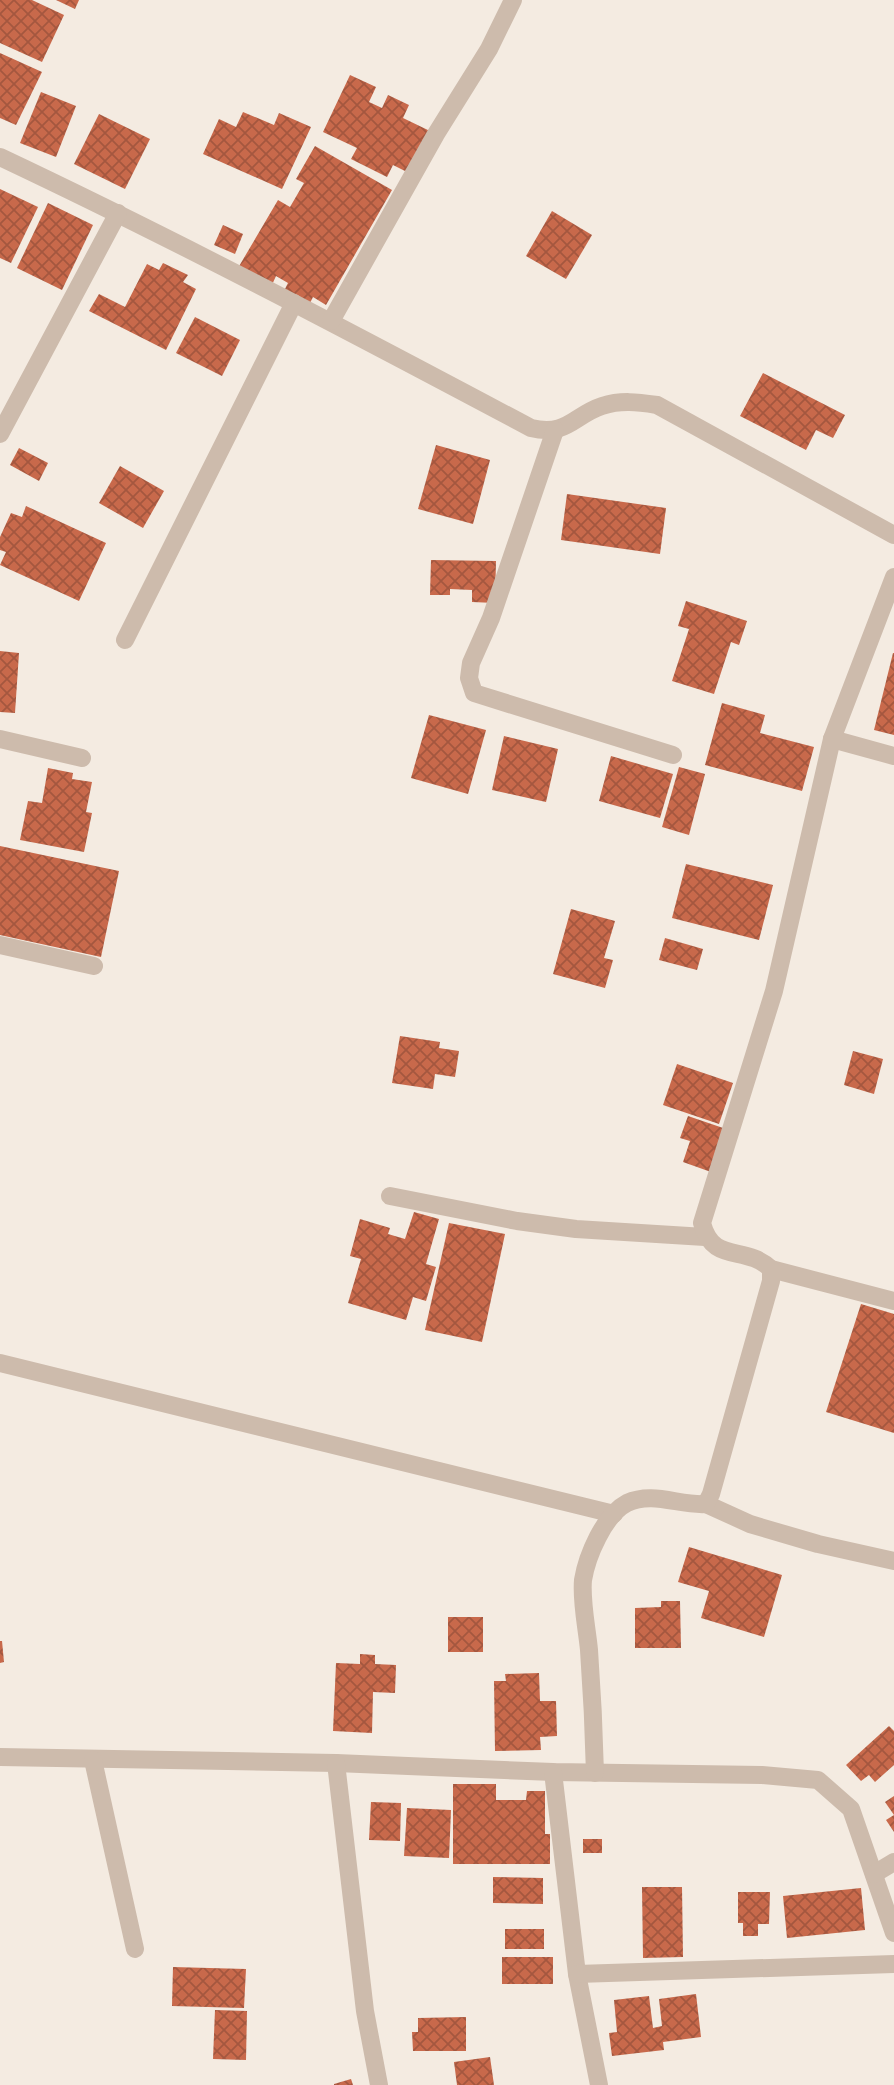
<svg xmlns="http://www.w3.org/2000/svg" width="894" height="2085" font-family="Manrope,sans-serif">
	<style>
		.building { fill: url(#building-cross-hatch) }
		.lines { fill: none; stroke-linecap: round; stroke-linejoin: round }
		.street { stroke: #cdbbac; stroke-width: 18 }
	</style>
	<defs>
		<pattern id="building-cross-hatch" width="8" height="8" patternUnits="userSpaceOnUse" patternTransform="scale(1.75)"><rect width="8" height="8" fill="#c8694b"/><path d="M0 0l8 8M0 8l8-8" fill="none" stroke="#a4573f"/></pattern>
	</defs>
	<rect width="100%" height="100%" fill="#f4ebe1"/>
	<g class="building">
		<polygon points="0,0 32,0 64,15 42,62 0,43"/>
		<polygon points="56,0 79,0 75,9"/>
		<polygon points="0,53 42,72 16,125 0,118"/>
		<polygon points="350,75 376,87 369,102 382,108 388,95 409,105 403,118 432,132 411,174 393,165 387,177 351,159 357,148 323,132"/>
		<polygon points="41,92 76,106 56,157 20,143"/>
		<polygon points="243,112 274,125 279,113 311,127 282,189 203,154 219,119 236,127"/>
		<polygon points="99,114 150,139 125,189 74,164"/>
		<polygon points="315,146 392,190 326,305 313,297 309,305 284,291 288,283 276,276 271,287 238,268 278,200 290,207 304,183 296,179"/>
		<polygon points="0,189 38,207 11,263 0,258"/>
		<polygon points="48,203 93,225 62,290 17,268"/>
		<polygon points="552,211 592,235 566,279 526,256"/>
		<polygon points="223,225 243,234 235,254 214,245"/>
		<polygon points="163,263 188,275 183,282 196,289 166,350 89,311 99,294 125,307 147,264 159,270"/>
		<polygon points="195,317 240,340 222,376 176,353"/>
		<polygon points="763,373 845,415 833,438 816,430 806,450 740,416"/>
		<polygon points="436,445 490,460 473,524 418,509"/>
		<polygon points="19,448 48,463 39,481 10,465"/>
		<polygon points="120,466 164,491 143,528 99,503"/>
		<polygon points="567,494 666,508 660,554 561,540"/>
		<polygon points="26,506 106,543 79,601 0,565 6,552 0,550 0,537 11,513 22,517"/>
		<polygon points="431,560 496,561 495,603 472,602 472,590 450,589 450,595 430,595"/>
		<polygon points="686,601 747,621 739,645 731,642 714,694 672,681 689,629 678,626"/>
		<polygon points="0,651 19,653 15,713 0,712"/>
		<polygon points="893,653 894,653 894,735 874,730"/>
		<polygon points="722,703 765,715 760,733 814,747 802,791 705,765"/>
		<polygon points="429,715 486,730 468,794 411,778"/>
		<polygon points="504,736 558,749 546,802 492,790"/>
		<polygon points="611,756 673,774 660,818 599,801"/>
		<polygon points="679,767 705,774 689,835 662,827"/>
		<polygon points="48,768 73,773 72,779 92,782 86,812 92,813 84,852 20,840 28,801 42,803"/>
		<polygon points="0,846 119,871 101,957 0,935"/>
		<polygon points="686,864 773,885 759,940 672,918"/>
		<polygon points="571,909 615,921 604,958 613,960 605,988 553,974"/>
		<polygon points="665,938 703,949 697,970 659,960"/>
		<polygon points="400,1036 440,1042 439,1048 459,1051 455,1077 435,1074 433,1089 392,1083"/>
		<polygon points="853,1051 883,1059 874,1094 844,1085"/>
		<polygon points="677,1064 733,1083 719,1124 663,1105"/>
		<polygon points="688,1116 726,1129 711,1172 683,1162 690,1141 680,1138"/>
		<polygon points="414,1212 439,1219 426,1264 436,1267 426,1301 413,1297 406,1320 348,1303 361,1259 350,1256 360,1219 390,1228 388,1234 405,1239"/>
		<polygon points="449,1223 505,1234 482,1342 425,1330"/>
		<polygon points="861,1304 894,1314 894,1433 826,1412"/>
		<polygon points="689,1547 782,1575 764,1637 701,1618 709,1591 678,1582"/>
		<polygon points="661,1601 680,1601 681,1648 635,1648 635,1608 661,1607"/>
		<rect x="448" y="1617" width="35" height="35"/>
		<polygon points="0,1641 2,1641 4,1662 0,1663"/>
		<polygon points="360,1654 375,1655 375,1664 396,1665 395,1693 373,1692 372,1733 333,1731 336,1663 360,1664"/>
		<polygon points="539,1673 540,1701 556,1701 557,1736 540,1737 541,1750 495,1751 494,1681 506,1681 505,1674"/>
		<polygon points="889,1726 894,1731 894,1765 875,1782 869,1775 861,1781 846,1765"/>
		<polygon points="453,1784 496,1784 496,1800 526,1800 527,1791 545,1791 545,1834 550,1834 550,1864 453,1864"/>
		<polygon points="894,1796 894,1815 885,1802"/>
		<polygon points="371,1802 401,1803 400,1841 369,1840"/>
		<polygon points="407,1808 451,1810 449,1858 404,1856"/>
		<polygon points="894,1815 894,1832 886,1820"/>
		<rect x="583" y="1839" width="19" height="14"/>
		<polygon points="493,1877 543,1878 543,1904 493,1903"/>
		<polygon points="642,1887 682,1887 683,1957 643,1958"/>
		<polygon points="861,1888 865,1930 787,1938 783,1896"/>
		<polygon points="738,1892 770,1892 769,1924 758,1924 758,1936 743,1936 743,1923 738,1923"/>
		<rect x="505" y="1929" width="39" height="20"/>
		<rect x="502" y="1957" width="51" height="27"/>
		<polygon points="173,1967 246,1969 244,2008 172,2006"/>
		<polygon points="696,1994 701,2037 663,2042 664,2050 612,2056 609,2033 617,2032 614,2000 649,1996 653,2028 662,2026 659,1999"/>
		<polygon points="215,2010 247,2011 246,2060 213,2059"/>
		<polygon points="466,2017 466,2051 413,2051 412,2032 418,2032 418,2018"/>
		<polygon points="490,2057 494,2085 457,2085 454,2062"/>
		<polygon points="351,2079 353,2085 334,2085 334,2084"/>
	</g>
	<g class="lines">
		<g class="street">
			<path d="M 0,157 C 180,242 356,335 531,428 C 567,437 574,415 602,406 C 621,400 637,402 657,405 L 894,535"/>
			<polyline points="331,321 436,134 489,49 513,0"/>
			<polyline points="555,430 491,618 471,663 469,678 474,693 673,755"/>
			<polyline points="0,434 118,213"/>
			<polyline points="125,640 294,303"/>
			<polyline points="0,739 82,758"/>
			<polyline points="832,739 894,756"/>
			<polyline points="0,945 94,966"/>
			<polyline points="390,1196 517,1221 576,1229 705,1237"/>
			<polyline points="771,1269 894,1301"/>
			<polyline points="0,1363 614,1514"/>
			<polyline points="706,1504 750,1524 818,1544 894,1561"/>
			<polyline points="0,1757 336,1763 553,1772 762,1775 818,1780 851,1809 894,1933"/>
			<polyline points="93,1760 135,1949"/>
			<polyline points="336,1763 365,2011 379,2085"/>
			<polyline points="553,1772 577,1974 599,2085"/>
			<path d="M 595,1773 C 594,1732 592,1691 589,1650 C 587,1628 581,1602 583,1580 C 587,1556 604,1515 627,1503 C 653,1491 680,1506 706,1504 L 711,1494 L 771,1281 L 771,1269 C 745,1244 713,1265 702,1223 L 774,991 L 832,739 L 894,577"/>
			<polyline points="874,1874 894,1862"/>
			<polyline points="577,1974 894,1964"/>
		</g>
	</g>
</svg>
